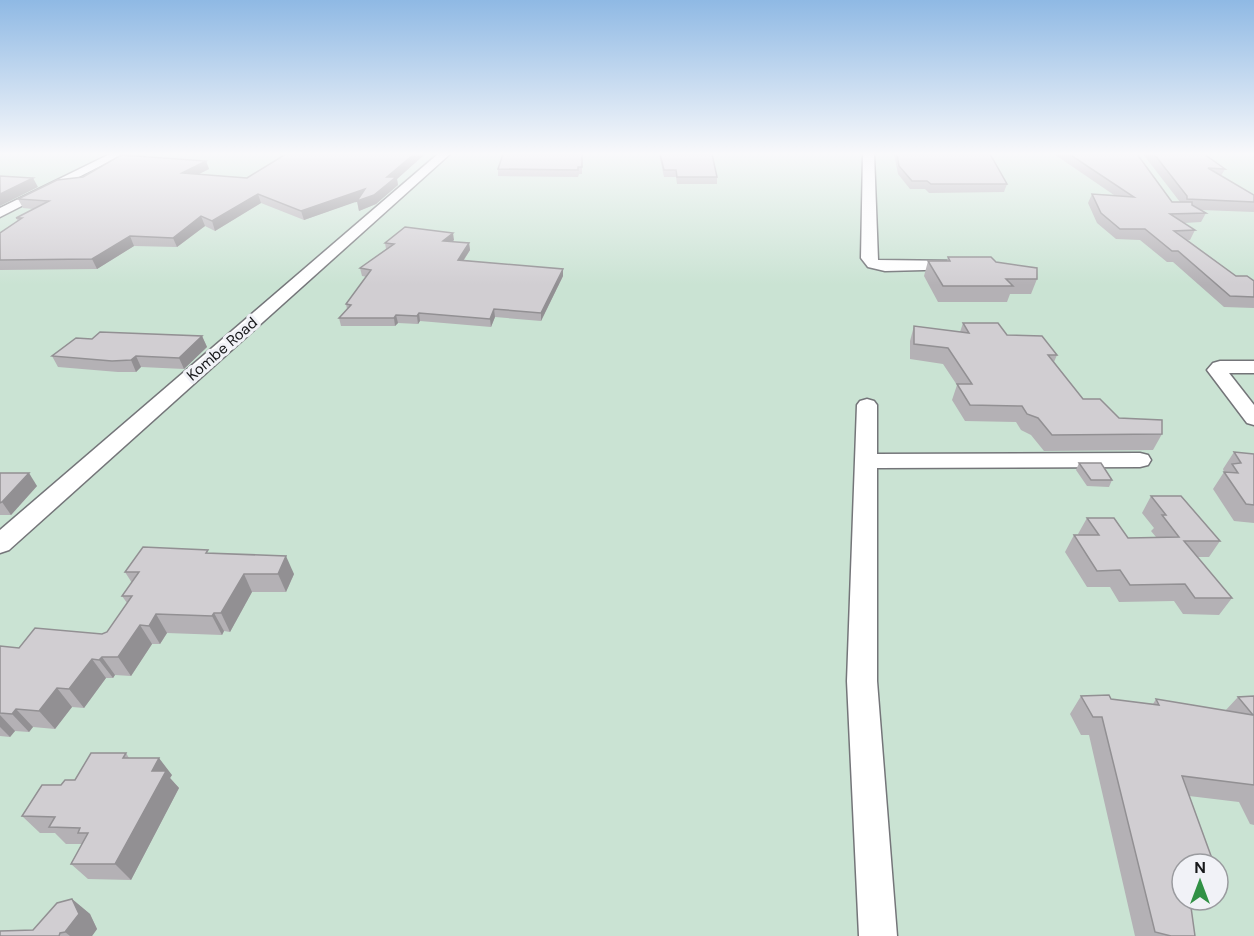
<svg xmlns="http://www.w3.org/2000/svg" width="1254" height="936" font-family="'DM Sans',sans-serif">
	<style>
		.green { fill: #cae3d3; fill-rule: evenodd }
		.lines { fill: none; stroke-linecap: round; stroke-linejoin: round }
		.minor-casing { stroke: #747579; stroke-width: 3 }
		.minor { fill: #fff; fill-rule: evenodd }
		.wall { fill: #b4b1b5 }
		.shaded-wall { fill: #929093 }
		.building { fill: #d1ced2; stroke: #929093; stroke-width: 1.5 }
		.labels { text-anchor: middle; stroke-width: 6; stroke-linejoin: round; paint-order: stroke }
		.street-label { font-size: 15px; fill: #17181a; stroke: #f1f2f7 }
	</style>
	<rect width="100%" height="100%" fill="#f1f2f7"/>
	<path class="green" d="M 0,154 L 1254,154 L 1254,936 L 0,936 ZM 1182,864 L 1218,864 L 1218,900 L 1182,900 Z"/>
	<g class="lines">
		<g class="minor-casing">
			<g id="minor">
				<polygon points="110,154 124,154 0,217 0,208"/>
				<polygon points="438,154 450,154 9,550 0,553 0,530"/>
				<polygon points="863,154 874,154 878,260 958,261 963,263 966,266 963,269 885,271 868,267 861,258"/>
				<polygon points="1220,361 1254,361 1254,373 1229,373 1254,405 1254,425 1247,423 1207,370 1213,363"/>
				<polygon points="867,399 874,401 877,405 877,454 1140,453 1148,455 1151,460 1148,465 1140,467 877,468 877,681 897,936 859,936 847,681 857,405 860,401"/>
			</g>
		</g>
		<use href="#minor" class="minor"/>
	</g>
	<g class="wall">
		<polygon points="286,154 425,154 397,179 398,185 376,204 359,211 357,201 304,220 261,203 215,231 205,226 177,247 134,246 97,269 0,270 0,233 18,221 16,218 33,209 23,208 18,199 206,161 209,169 199,174 247,178"/>
		<polygon points="582,154 582,174 579,174 578,177 498,176 498,169"/>
		<polygon points="659,154 712,154 717,177 717,184 677,184 676,177 664,177"/>
		<polygon points="894,154 990,154 1007,184 1004,192 929,193 925,189 910,189 898,174"/>
		<polygon points="1054,154 1137,154 1172,202 1180,202 1143,154 1204,154 1225,169 1221,176 1254,195 1254,212 1201,210 1206,213 1201,222 1184,223 1195,230 1190,240 1188,240 1236,276 1254,281 1254,308 1224,307 1173,262 1167,262 1140,240 1116,239 1097,223 1088,203 1092,194 1114,195"/>
		<polygon points="454,240 452,242 469,243 470,250 464,260 563,276 541,321 495,317 491,327 420,321 418,324 398,323 395,326 341,326 339,318 347,309 346,304 367,277 362,276 360,268 386,249 385,243"/>
		<polygon points="948,257 996,262 1037,279 1031,294 1010,294 1007,302 938,302 924,276 928,261 947,261"/>
		<polygon points="963,323 1007,335 1057,355 1054,362 1083,399 1119,418 1162,434 1153,450 1044,451 1031,435 1021,430 1016,422 965,421 952,400 957,385 943,364 910,359 910,341 914,326 960,332"/>
		<polygon points="202,336 207,347 184,369 141,367 136,372 118,372 58,367 52,356 92,339"/>
		<polygon points="1234,452 1254,454 1254,523 1234,521 1213,489 1224,472 1223,469"/>
		<polygon points="1079,463 1112,480 1109,487 1087,486 1076,470"/>
		<polygon points="0,473 37,486 11,515 0,515"/>
		<polygon points="1151,496 1220,541 1209,557 1197,557 1232,598 1219,615 1183,614 1174,601 1119,602 1110,587 1087,587 1065,552 1074,535 1079,535 1078,534 1087,518 1128,538 1156,537 1151,531 1154,528 1142,513"/>
		<polygon points="210,553 294,574 286,592 252,592 230,632 224,631 222,635 167,633 160,644 152,644 131,676 115,675 113,678 106,678 84,708 72,707 55,729 33,727 29,732 15,731 10,737 0,736 0,646 19,648 102,634 107,632 127,603 122,596 132,583 125,572"/>
		<polygon points="1081,696 1153,704 1156,699 1225,711 1238,697 1254,696 1254,825 1250,824 1239,802 1189,796 1182,864 1195,936 1135,936 1089,735 1081,735 1070,714"/>
		<polygon points="126,753 129,758 172,775 170,778 179,788 131,880 88,879 71,864 82,844 66,844 55,833 40,833 22,816 61,785 75,780"/>
		<polygon points="72,899 90,914 97,929 92,936 0,936 33,930"/>
	</g>
	<g class="shaded-wall">
		<polygon points="414,154 425,154 397,179 398,185 376,204 359,211 357,201"/>
		<polygon points="206,161 209,169 185,181 182,173"/>
		<polygon points="33,178 38,187 0,206 0,194"/>
		<polygon points="365,189 367,198 304,220 301,211"/>
		<polygon points="258,194 261,203 215,231 212,221"/>
		<polygon points="201,216 205,226 177,247 173,238"/>
		<polygon points="453,233 454,240 444,248 443,241"/>
		<polygon points="130,236 134,246 97,269 92,259"/>
		<polygon points="469,243 470,250 459,267 458,260"/>
		<polygon points="563,269 563,276 541,321 541,313"/>
		<polygon points="494,309 495,317 491,327 490,319"/>
		<polygon points="419,313 420,321 418,324 417,316"/>
		<polygon points="396,315 398,323 395,326 394,318"/>
		<polygon points="202,336 207,347 184,369 179,358"/>
		<polygon points="136,356 141,367 136,372 131,360"/>
		<polygon points="29,473 37,486 11,515 2,502"/>
		<polygon points="286,556 294,574 286,592 278,574"/>
		<polygon points="244,574 252,592 230,632 221,613"/>
		<polygon points="214,613 224,631 222,635 212,616"/>
		<polygon points="156,614 167,633 160,644 149,626"/>
		<polygon points="140,625 152,644 131,676 118,657"/>
		<polygon points="102,657 115,675 113,678 99,660"/>
		<polygon points="92,659 106,678 84,708 69,689"/>
		<polygon points="57,688 72,707 55,729 39,711"/>
		<polygon points="16,709 33,727 29,732 12,714"/>
		<polygon points="0,715 15,731 10,737 0,727"/>
		<polygon points="159,758 172,775 170,778 179,788 131,880 115,864 152,771"/>
		<polygon points="72,899 90,914 97,929 92,936 70,936 65,932"/>
	</g>
	<g class="building">
		<polygon points="286,154 414,154 387,177 396,177 374,195 357,201 365,189 301,211 258,194 212,221 201,216 173,238 130,236 92,259 0,260 0,233 22,218 16,218 49,201 18,199 57,180 83,177 121,155 206,161 182,173 247,178"/>
		<polygon points="503,154 582,154 582,167 578,167 578,170 498,169"/>
		<polygon points="660,154 712,154 717,177 677,177 676,170 664,170"/>
		<polygon points="897,154 990,154 1007,184 931,184 927,181 912,181 899,166"/>
		<polygon points="1069,154 1137,154 1172,202 1192,202 1192,205 1206,213 1170,214 1195,230 1174,231 1236,276 1247,276 1254,281 1254,297 1230,296 1178,251 1172,251 1145,229 1120,229 1101,213 1092,194 1134,197"/>
		<polygon points="1154,154 1204,154 1225,169 1208,168 1254,195 1254,202 1187,199 1187,196"/>
		<polygon points="0,176 33,178 0,194"/>
		<polygon points="405,227 453,233 443,241 469,243 458,260 563,269 541,313 494,309 490,319 419,313 417,316 396,315 394,318 339,318 351,305 346,304 371,270 360,268 394,244 385,243"/>
		<polygon points="948,257 991,257 996,262 1037,268 1037,279 1006,279 1013,286 943,286 928,261 950,261"/>
		<polygon points="963,323 998,323 1007,335 1042,336 1057,355 1048,355 1083,399 1100,399 1119,418 1162,420 1162,434 1052,435 1038,418 1027,414 1022,406 970,405 957,384 972,384 948,348 914,344 914,326 969,333"/>
		<polygon points="100,332 202,336 179,358 136,356 131,360 112,361 52,356 76,338 92,339"/>
		<polygon points="1234,452 1254,454 1254,505 1246,504 1224,472 1238,473 1232,464 1241,463"/>
		<polygon points="1079,463 1101,463 1112,480 1091,480"/>
		<polygon points="0,473 29,473 2,502 0,503"/>
		<polygon points="1151,496 1181,496 1220,541 1184,541 1232,598 1195,598 1185,584 1130,585 1120,570 1097,571 1074,535 1099,535 1087,518 1114,518 1128,538 1179,537 1162,515 1166,515"/>
		<polygon points="143,547 208,550 206,553 286,556 278,574 244,574 221,613 214,613 212,616 156,614 149,626 140,625 118,657 102,657 99,660 92,659 69,689 57,688 39,711 16,709 12,714 0,713 0,646 19,648 35,628 102,634 107,632 132,596 122,596 139,572 125,572"/>
		<polygon points="1109,695 1111,699 1159,705 1156,699 1253,715 1238,697 1254,696 1254,785 1182,776 1214,864 1182,864 1182,900 1190,900 1195,936 1171,936 1155,932 1102,717 1093,717 1081,696"/>
		<polygon points="91,753 126,753 123,758 159,758 152,771 166,771 115,864 71,864 88,833 78,833 80,828 49,827 55,817 22,816 42,785 61,785 65,780 75,780"/>
		<polygon points="72,899 79,914 65,932 60,933 59,936 0,936 0,931 33,930 57,903"/>
	</g>
	<linearGradient id="sky" x2="0" y2="1"><stop stop-color="#8fb9e4"/><stop offset="0.54" stop-color="#f9f9fb"/><stop offset="1" stop-color="#f9f9fb" stop-opacity="0"/></linearGradient>
	<rect width="1254" height="285" fill="url(#sky)"/>
	<g class="labels">
		<g class="street-label">
			<text transform="translate(222 349) rotate(-41)" y="5">Kombe Road</text>
		</g>
	</g>
	<g transform="translate(1200 882)"><circle r="28" fill="#f1f2f7" stroke="#9a9b9f" stroke-width="1.5"/>
	<path d="M0-4.5L10 22L0 15L-10 22Z" fill="#319145"/>
	<text y="-9" font-size="16" font-weight="bold" text-anchor="middle" fill="#17181a">N</text>
	</g>
</svg>
